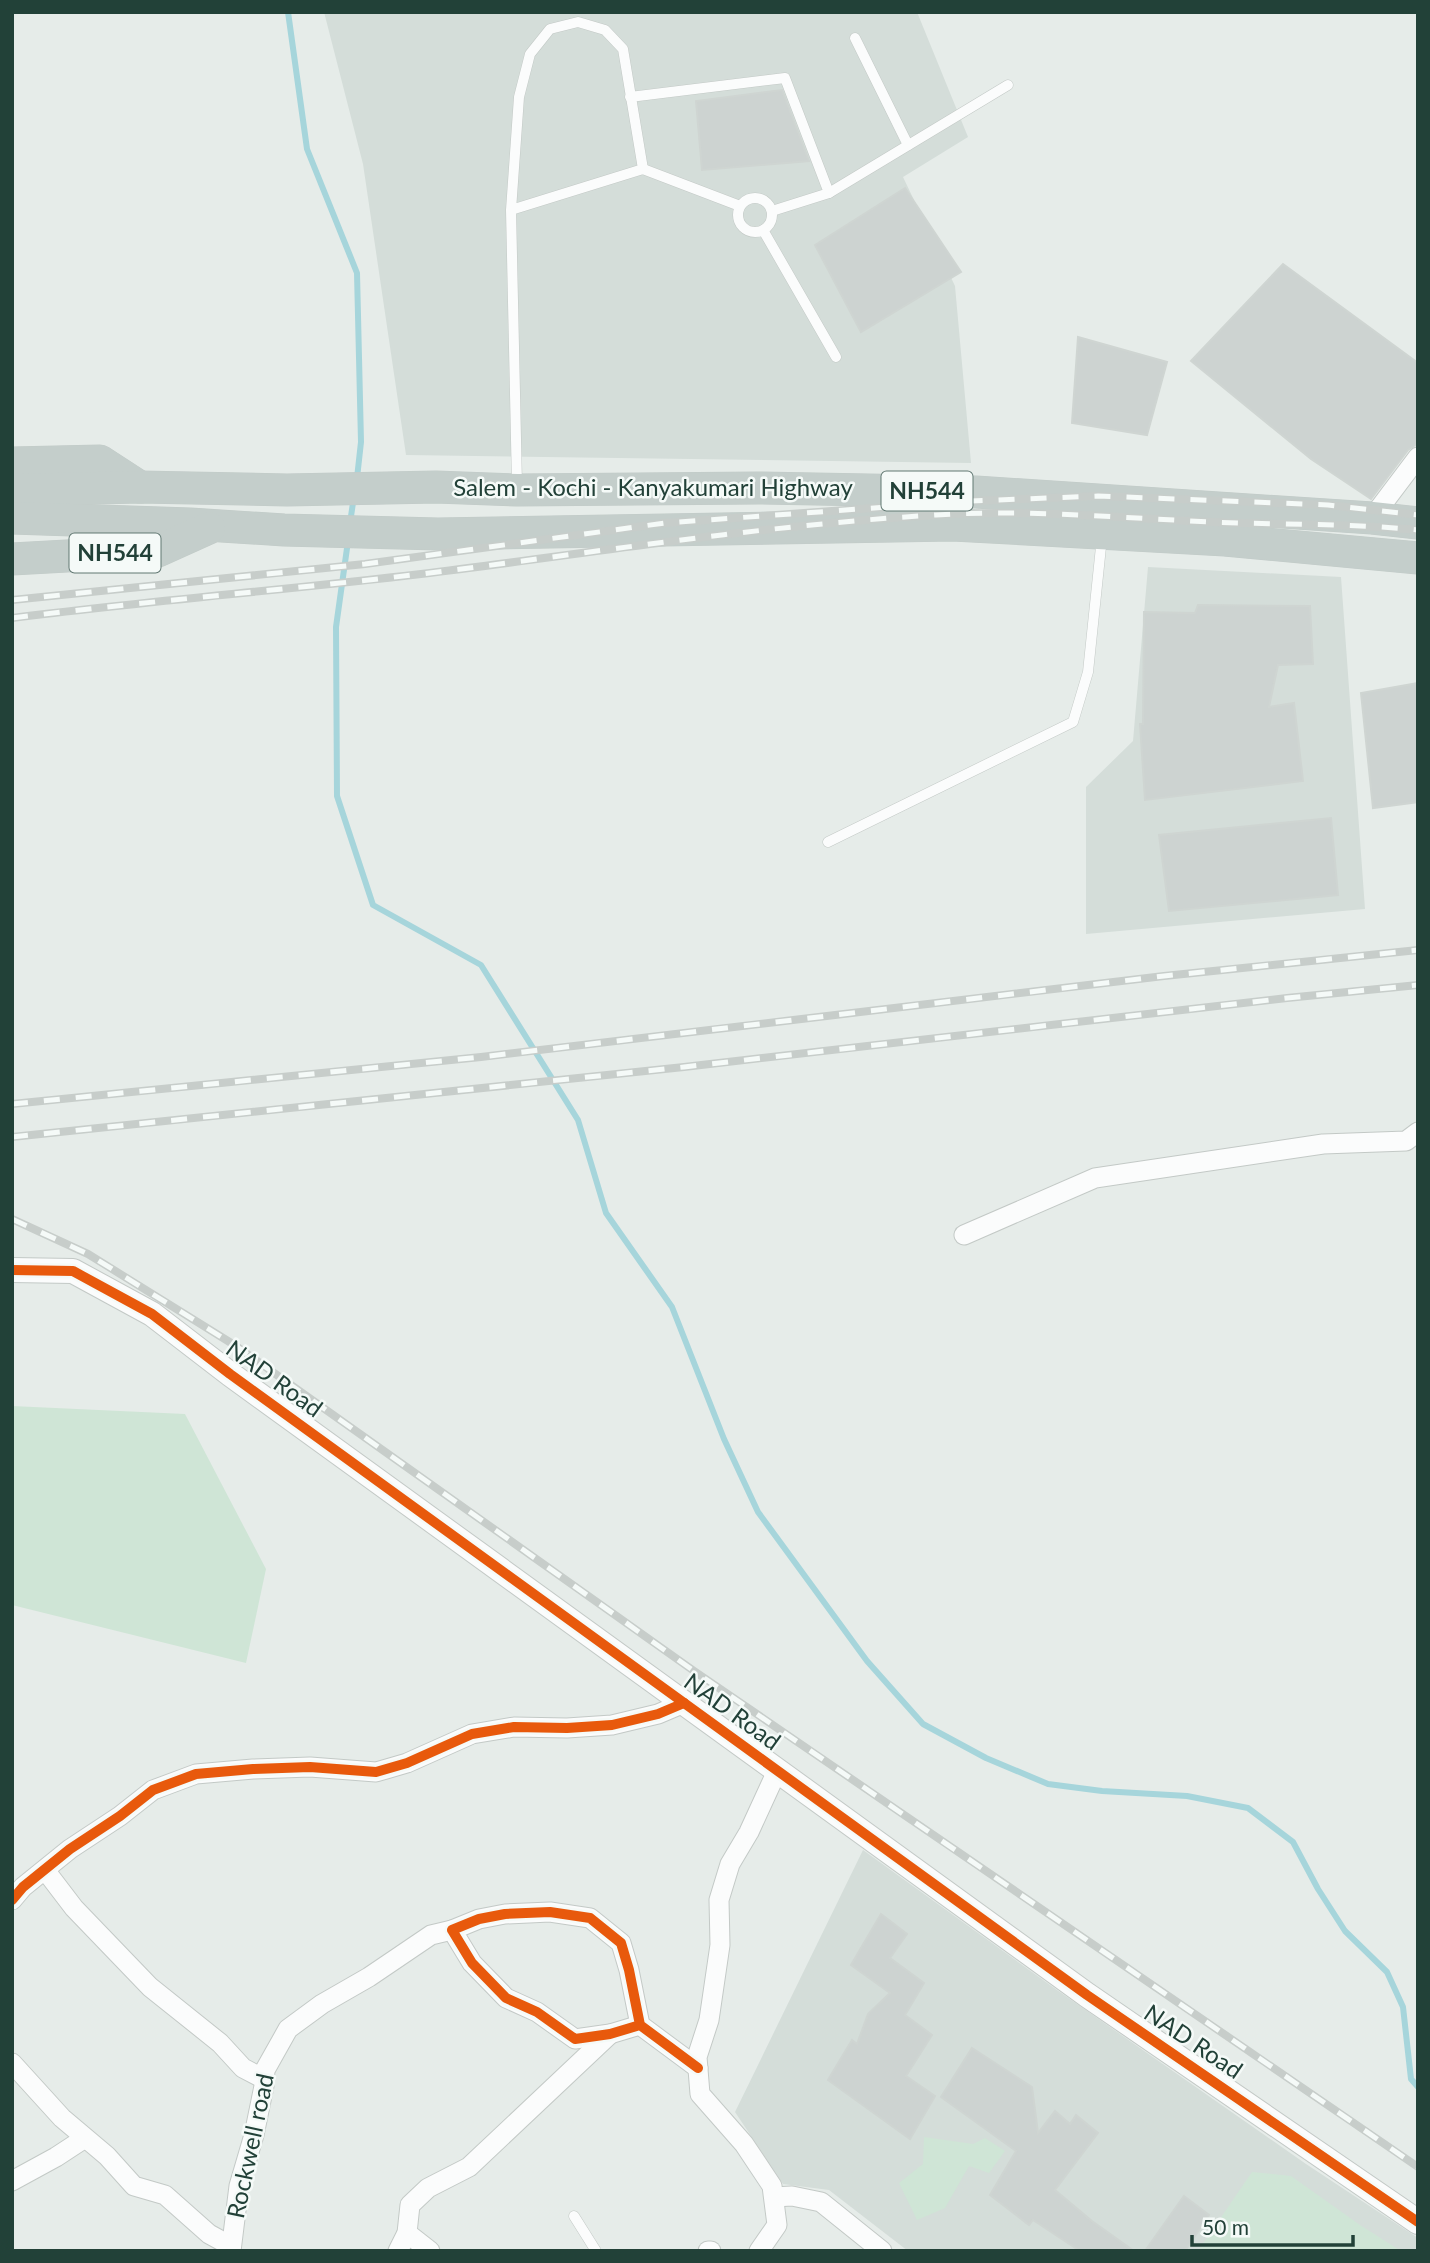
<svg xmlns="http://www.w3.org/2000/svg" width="1430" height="2263" font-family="Lato,sans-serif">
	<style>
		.built { fill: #d4ddd9 }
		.green { fill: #cfe5d6 }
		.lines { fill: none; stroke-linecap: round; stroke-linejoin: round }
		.stream { stroke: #a6d5db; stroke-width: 6 }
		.building { fill: #cdd3d1; stroke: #cfd5d2; stroke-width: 2 }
		.service-casing { stroke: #c3c9c6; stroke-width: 11 }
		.minor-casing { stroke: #c3c9c6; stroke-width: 21 }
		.tertiary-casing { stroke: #c3c9c6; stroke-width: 26 }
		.trunk-casing { stroke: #c2cbc8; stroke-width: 33 }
		.service { stroke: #fbfcfc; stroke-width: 10 }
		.minor { stroke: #fbfcfc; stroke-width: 19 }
		.tertiary { stroke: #fbfcfc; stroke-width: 24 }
		.trunk { stroke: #c4cecb; stroke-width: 32 }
		.rail-casing { stroke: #c7cdca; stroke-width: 8 }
		.rail { stroke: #f5faf8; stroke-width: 5; stroke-dasharray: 16; stroke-linecap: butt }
		.cycleway-casing { stroke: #f5faf8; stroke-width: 15 }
		.cycleway { stroke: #e8590c; stroke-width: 10 }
		.labels { text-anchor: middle; stroke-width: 5; stroke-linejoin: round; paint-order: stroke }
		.shield { fill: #f5faf8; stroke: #617872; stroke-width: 2 }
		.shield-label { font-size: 23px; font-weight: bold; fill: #224138 }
		.street-label { font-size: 24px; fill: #224138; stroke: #f5faf8 }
	</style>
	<rect width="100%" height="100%" fill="#e6ece9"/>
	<g class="built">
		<polygon points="324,12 917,12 968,137 903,177 955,286 971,463 406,455 363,164"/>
		<polygon points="1148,567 1341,577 1365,909 1086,934 1086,787 1133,741"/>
		<polygon points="863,1850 1057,1990 1306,2164 1418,2238 1418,2251 908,2251 829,2190 783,2184 735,2112"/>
	</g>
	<g class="green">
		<polygon points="12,1406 185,1414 266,1569 246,1663 12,1605"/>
		<polygon points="924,2137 973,2144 985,2138 1005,2151 989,2173 969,2166 945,2208 917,2220 899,2183 923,2164"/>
		<polygon points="1252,2172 1291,2176 1360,2225 1401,2251 1198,2251"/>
	</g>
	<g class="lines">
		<g class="stream">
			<polyline points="288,12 307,149 357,273 361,442 357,478"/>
			<polyline points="350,523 354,496"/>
			<polyline points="348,541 336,627 337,796 373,905 481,965 578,1120 606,1213 672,1307 724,1439 758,1512 867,1661 923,1724 986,1758 1048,1784 1102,1791 1187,1796 1248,1808 1293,1842 1318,1889 1345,1931 1387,1972 1403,2007 1411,2079 1418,2087"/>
		</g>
	</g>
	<g class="building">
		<polygon points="782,90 809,161 702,170 696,101"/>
		<polygon points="905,188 961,272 861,332 815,245"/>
		<polygon points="1283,264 1418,363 1418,443 1408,450 1371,499 1311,459 1191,361"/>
		<polygon points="1078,337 1167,362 1147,435 1072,423"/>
		<polygon points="1198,605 1310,606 1313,664 1278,665 1269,707 1294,703 1303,781 1145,800 1140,724 1143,724 1144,612 1195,613"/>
		<polygon points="1418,683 1418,802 1373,808 1361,693"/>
		<polygon points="1331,818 1338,895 1169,911 1159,835"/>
		<polygon points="881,1914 907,1934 890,1958 924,1983 905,2015 932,2035 906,2076 935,2096 910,2139 828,2080 852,2040 857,2044 868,2014 890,1993 851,1965"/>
		<polygon points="972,2048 1032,2087 1038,2133 1055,2111 1070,2124 1076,2115 1098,2133 1055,2190 1092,2221 1134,2251 1080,2251 1033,2220 1029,2225 990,2195 1016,2151 941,2097"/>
		<polygon points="1184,2196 1209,2215 1185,2251 1145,2251"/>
	</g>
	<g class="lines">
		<g class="service-casing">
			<g id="service">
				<polyline points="855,38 908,145"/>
				<polyline points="630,97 785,78 829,193 772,211"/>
				<polyline points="643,169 740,206"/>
				<polyline points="829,193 1008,85"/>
				<circle cx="755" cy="215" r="17"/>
				<polyline points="511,210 643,169 623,49 605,30 578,22 550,29 530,54 519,97 511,210 517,485"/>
				<polyline points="763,230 836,357"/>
				<polyline points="828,842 1073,722 1088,672 1102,537"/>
				<polyline points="574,2216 596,2251"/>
			</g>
		</g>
		<g class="minor-casing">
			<g id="minor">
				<polyline points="1372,518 1418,457"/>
				<polyline points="964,1235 1095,1178 1323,1144 1406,1141 1418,1132"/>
				<polyline points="45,1870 74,1908 150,1987 220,2043 243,2068 264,2079"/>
				<polyline points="12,1900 23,1887 70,1849 120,1816 153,1790 196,1774 253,1769 310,1767 376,1772 407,1763 472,1734 514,1727 567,1728 612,1725 658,1714 684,1703"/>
				<polyline points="640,2025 629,1970 621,1943 590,1918 550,1912 505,1914 479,1919 452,1930 472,1963 506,1998 537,2012 575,2039 610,2034 640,2025 698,2068"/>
				<polyline points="12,2063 62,2118 107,2156 134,2186 165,2195 209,2234 231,2246"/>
				<polyline points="12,2181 56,2157 85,2138"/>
				<polyline points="774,2197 792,2196 821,2202 882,2251"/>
				<polyline points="407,2233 430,2251"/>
				<polyline points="231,2251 239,2186 254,2135 264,2086 265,2070 288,2029 322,2004 369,1977 431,1935 452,1930"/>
				<polyline points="398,2251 407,2233 410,2205 428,2188 469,2167 610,2034"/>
				<polyline points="708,2251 711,2251"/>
				<polyline points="759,2251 777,2225 772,2186 744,2144 700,2094 697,2057 709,2020 720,1945 719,1900 730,1864 749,1832 777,1771"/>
			</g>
		</g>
		<g class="tertiary-casing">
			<polyline id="tertiary" points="12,1270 73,1271 152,1314 230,1374 1087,1995 1418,2222"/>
		</g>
		<g class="trunk-casing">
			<g id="trunk">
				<polyline points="12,463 100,461 140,487"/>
				<polyline points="12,490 140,487 287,490 436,487 517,490 758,488 976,492 1372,518 1418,523"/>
				<polyline points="12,518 190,524 284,530 438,534 953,525 1225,540 1418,558"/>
				<polyline points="12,559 158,551 209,528"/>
			</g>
		</g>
		<use href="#service" class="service"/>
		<use href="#minor" class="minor"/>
		<use href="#tertiary" class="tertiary"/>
		<use href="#trunk" class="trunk"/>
		<g class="rail-casing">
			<g id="rail">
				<polyline points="12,600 365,564 665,523 971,501 1098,496 1328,505 1418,515"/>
				<path d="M 12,618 C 148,601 285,590 421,574 C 593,553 763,525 936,515 C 1027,509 1121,518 1212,522 C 1281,525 1349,523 1418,530"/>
				<polyline points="12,1104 481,1057 1164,976 1418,950"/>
				<polyline points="12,1137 684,1067 1287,998 1418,985"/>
				<polyline points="12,1219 88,1254 236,1346 694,1671 1418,2167"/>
			</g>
		</g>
		<use href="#rail" class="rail"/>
		<g class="cycleway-casing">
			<g id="cycleway">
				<polyline points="12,1270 73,1271 152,1314 230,1374 1087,1995 1418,2222"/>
				<polyline points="12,1900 23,1887 70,1849 120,1816 153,1790 196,1774 253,1769 310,1767 376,1772 407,1763 472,1734 514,1727 567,1728 612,1725 658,1714 684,1703"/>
				<polyline points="640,2025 629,1970 621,1943 590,1918 550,1912 505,1914 479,1919 452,1930 472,1963 506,1998 537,2012 575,2039 610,2034 640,2025 698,2068"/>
			</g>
		</g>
		<use href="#cycleway" class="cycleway"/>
	</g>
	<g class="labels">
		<g class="shield">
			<rect x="881.5" y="471.5" width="91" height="39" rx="5"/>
			<rect x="69.5" y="533.5" width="91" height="39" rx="5"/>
		</g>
		<g class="shield-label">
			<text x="927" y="499">NH544</text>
			<text x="115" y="561">NH544</text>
		</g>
		<g class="street-label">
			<text x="653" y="496">Salem - Kochi - Kanyakumari Highway</text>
			<text transform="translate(274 1379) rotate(36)" y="8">NAD Road</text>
			<text transform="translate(732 1712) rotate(36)" y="8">NAD Road</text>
			<text transform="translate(1193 2042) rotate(34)" y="8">NAD Road</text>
			<text transform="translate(251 2146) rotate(-78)" y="8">Rockwell road</text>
		</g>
	</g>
	<rect width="1430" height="2263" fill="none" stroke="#224138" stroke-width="28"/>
	<path d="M1192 2235v10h161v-10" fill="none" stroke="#224138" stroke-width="3.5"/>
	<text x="1202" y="2235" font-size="21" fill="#224138" stroke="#f5faf8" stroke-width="5" paint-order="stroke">50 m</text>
</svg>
